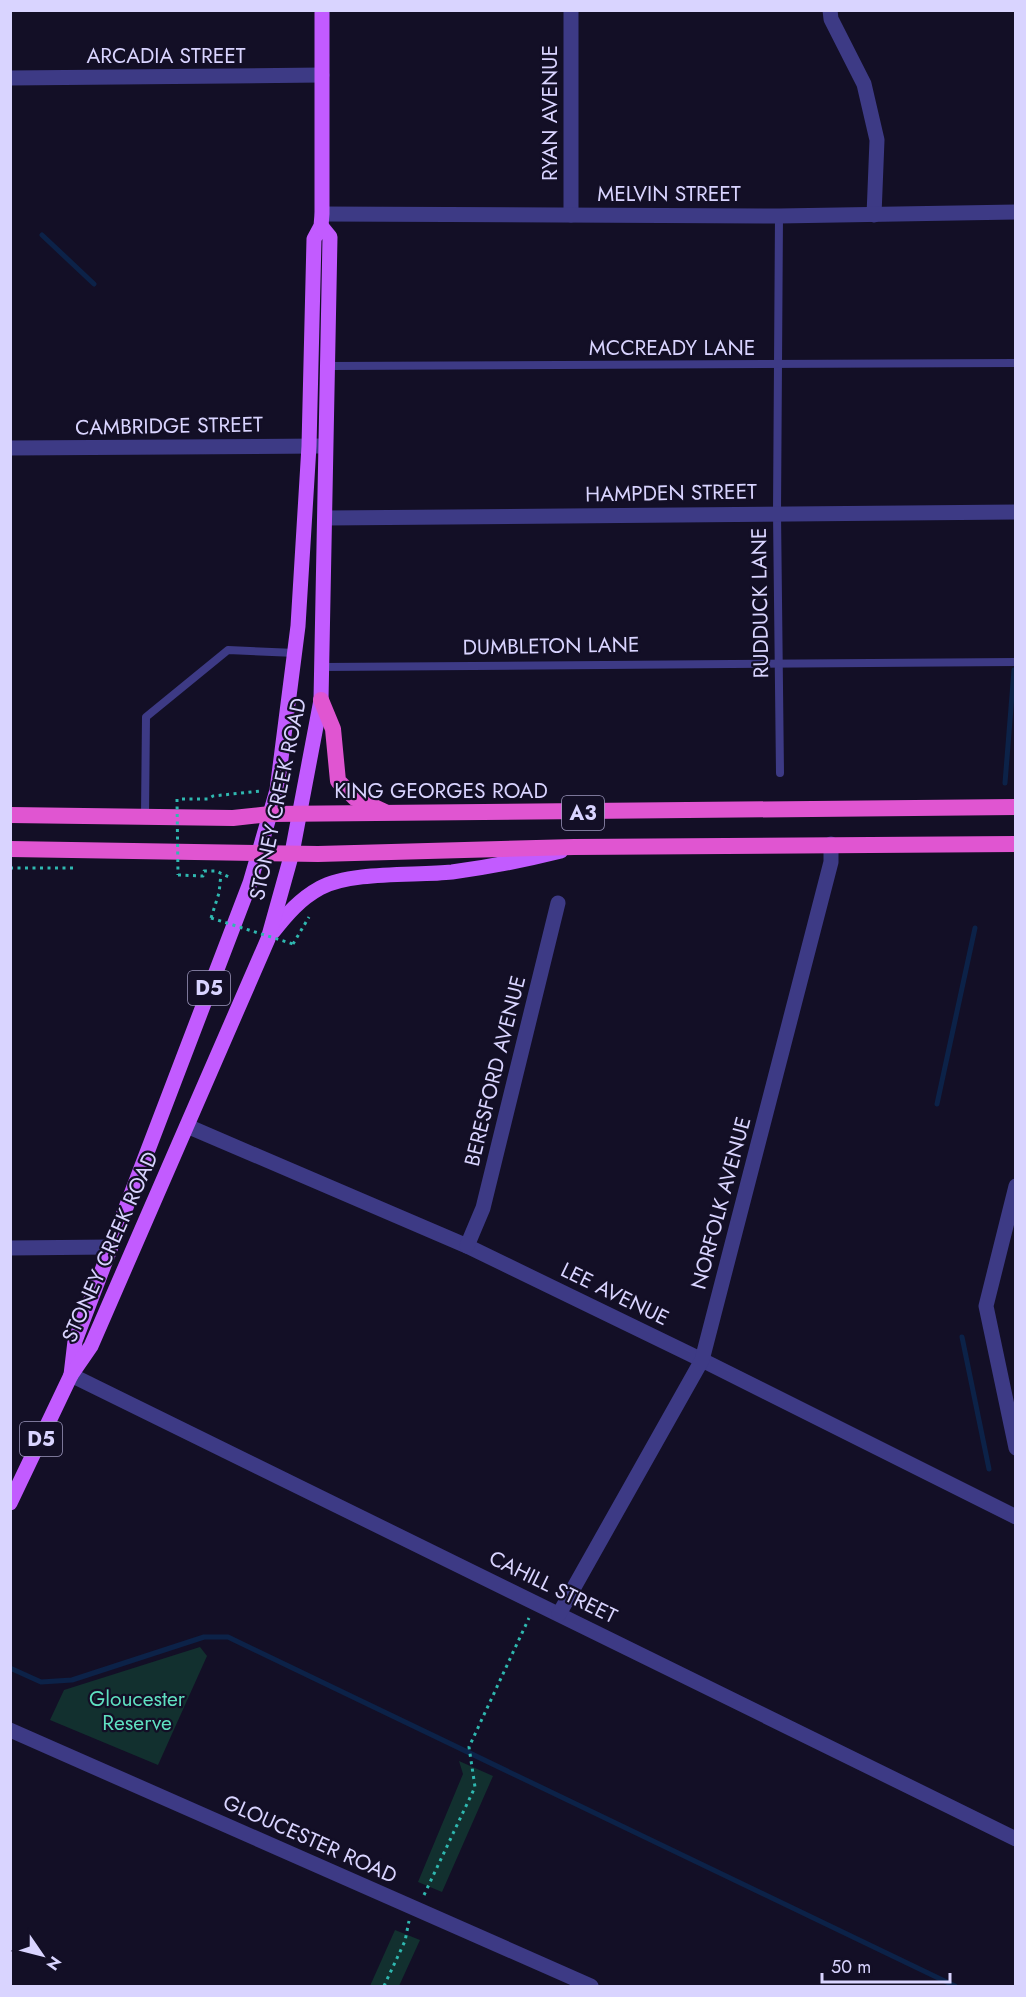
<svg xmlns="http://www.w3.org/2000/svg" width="1026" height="1997" font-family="Jost,sans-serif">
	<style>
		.green { fill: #12302f }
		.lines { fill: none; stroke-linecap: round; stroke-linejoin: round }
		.stream { stroke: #0c2248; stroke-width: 5 }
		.path { stroke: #2fb8b0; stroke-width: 3; stroke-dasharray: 3 4.5; stroke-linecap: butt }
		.service { stroke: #3d3a85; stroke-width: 8 }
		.minor { stroke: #3d3a85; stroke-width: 15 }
		.primary { stroke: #c25bff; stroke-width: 15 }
		.trunk { stroke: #e055d1; stroke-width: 16 }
		.path-bridge { stroke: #2fb8b0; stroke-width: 3; stroke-dasharray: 3 4.5; stroke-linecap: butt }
		.labels { text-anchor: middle; stroke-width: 4.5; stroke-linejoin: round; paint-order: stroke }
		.shield { fill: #130f26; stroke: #9e99be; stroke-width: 1.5 }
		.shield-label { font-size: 20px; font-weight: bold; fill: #d9d4ff }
		.street-label { font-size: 21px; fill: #d9d4ff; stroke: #130f26 }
		.park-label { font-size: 21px; fill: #5fe0c0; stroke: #130f26 }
	</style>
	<rect width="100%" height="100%" fill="#130f26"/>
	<g class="green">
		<polygon points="200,1647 207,1656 158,1765 50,1720 64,1690"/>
		<polygon points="459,1761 493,1776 442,1892 418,1882 463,1774"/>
		<polygon points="395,1930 420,1940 399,1986 370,1986"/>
	</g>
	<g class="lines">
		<g class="stream">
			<polyline points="42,235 94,284"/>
			<polyline points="1005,783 1014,670"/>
			<polyline points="937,1104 975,928"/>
			<polyline points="962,1337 989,1469"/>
			<polyline points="10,1668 41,1682 72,1680 204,1637 228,1637 955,1986"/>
		</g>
		<g class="path">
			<polyline points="182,799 208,799 213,796 261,791"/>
			<polyline points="10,868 74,868"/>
			<polyline points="178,875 203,876 204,871 216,871 231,878"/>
			<polyline points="211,918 219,893 221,874"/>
			<polyline points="293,944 309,917"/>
			<polyline points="424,1895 475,1787 469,1747 529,1618"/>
			<polyline points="384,1986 405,1941 409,1921"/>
		</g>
		<g class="service">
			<polyline points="779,216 777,513 780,773"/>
			<polyline points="329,366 1016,363"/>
			<polyline points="322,667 1016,662"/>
			<polyline points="145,815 146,717 228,650 296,653"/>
		</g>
		<g class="minor">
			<polyline points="571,10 571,215"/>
			<polyline points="830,10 831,19 864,84 877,140 874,215"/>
			<polyline points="10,78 322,75"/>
			<polyline points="322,214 779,216 1016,212"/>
			<polyline points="10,448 322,446"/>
			<polyline points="327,518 1016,512"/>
			<polyline points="187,1126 467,1246 702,1360 1016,1517"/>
			<polyline points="1016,1186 986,1306 1016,1448"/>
			<polyline points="467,1246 483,1208 558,903"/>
			<polyline points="10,1248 110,1247"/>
			<polyline points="71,1375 1016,1839"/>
			<polyline points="559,1614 702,1360 831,862 831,844"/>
			<polyline points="10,1730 591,1986"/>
		</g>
		<g class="primary">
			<path d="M 273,932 C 287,914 300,899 320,888 C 351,871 415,876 452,872 C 489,867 525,860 561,851"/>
			<polyline points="71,1375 75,1341 250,883 277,790 298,626 309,446 314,239 321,226 322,214 322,10"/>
			<polyline points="10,1503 71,1375 91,1346 268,939 292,853 321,700 330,237 321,226"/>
		</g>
		<g class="trunk">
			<polyline points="321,700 333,729 338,781 355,798 385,812"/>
			<polyline points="10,815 233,818 270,814 1016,807"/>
			<polyline points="10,849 318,854 574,847 1016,844"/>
		</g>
		<g class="path-bridge">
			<polyline points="177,799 178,875"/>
			<polyline points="211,918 293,944"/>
		</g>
	</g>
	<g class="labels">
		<g class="shield">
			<rect x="562" y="796" width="42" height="34" rx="4.5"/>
			<rect x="188" y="971" width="42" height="34" rx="4.5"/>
			<rect x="20" y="1422" width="42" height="34" rx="4.5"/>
		</g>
		<g class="shield-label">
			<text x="583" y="820">A3</text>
			<text x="209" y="995">D5</text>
			<text x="41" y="1446">D5</text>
		</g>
		<g class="street-label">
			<text x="166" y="63">ARCADIA STREET</text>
			<text transform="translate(550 113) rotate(-90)" y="7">RYAN AVENUE</text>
			<text x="669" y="201">MELVIN STREET</text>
			<text x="672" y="355">MCCREADY LANE</text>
			<text transform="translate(169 426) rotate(-1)" y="7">CAMBRIDGE STREET</text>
			<text transform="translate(671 493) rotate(-1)" y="7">HAMPDEN STREET</text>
			<text transform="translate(760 603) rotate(-91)" y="7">RUDDUCK LANE</text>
			<text transform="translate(551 646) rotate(-1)" y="7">DUMBLETON LANE</text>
			<text x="441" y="798">KING GEORGES ROAD</text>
			<text transform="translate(278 799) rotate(-78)" y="7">STONEY CREEK ROAD</text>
			<text transform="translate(495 1071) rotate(-76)" y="7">BERESFORD AVENUE</text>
			<text transform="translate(721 1203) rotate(-75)" y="7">NORFOLK AVENUE</text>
			<text transform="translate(110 1247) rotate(-66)" y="7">STONEY CREEK ROAD</text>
			<text transform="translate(615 1294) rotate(26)" y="7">LEE AVENUE</text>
			<text transform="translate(553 1587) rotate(26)" y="7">CAHILL STREET</text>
			<text transform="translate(310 1839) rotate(24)" y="7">GLOUCESTER ROAD</text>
		</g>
		<g class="park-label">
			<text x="137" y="1706">Gloucester<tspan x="137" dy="24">Reserve</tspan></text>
		</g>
	</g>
	<rect width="1026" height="1997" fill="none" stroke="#d9d4ff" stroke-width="24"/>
	<g transform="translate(42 1955) rotate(125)" stroke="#130f26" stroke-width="4.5" paint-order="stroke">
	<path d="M0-4.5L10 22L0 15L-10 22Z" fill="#d9d4ff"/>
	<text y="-9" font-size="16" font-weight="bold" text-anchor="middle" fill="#d9d4ff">N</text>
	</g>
	<path d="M822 1973v9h128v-9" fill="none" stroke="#d9d4ff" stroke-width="3"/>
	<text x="831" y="1973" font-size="18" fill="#d9d4ff" stroke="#130f26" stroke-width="4.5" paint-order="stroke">50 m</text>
</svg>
